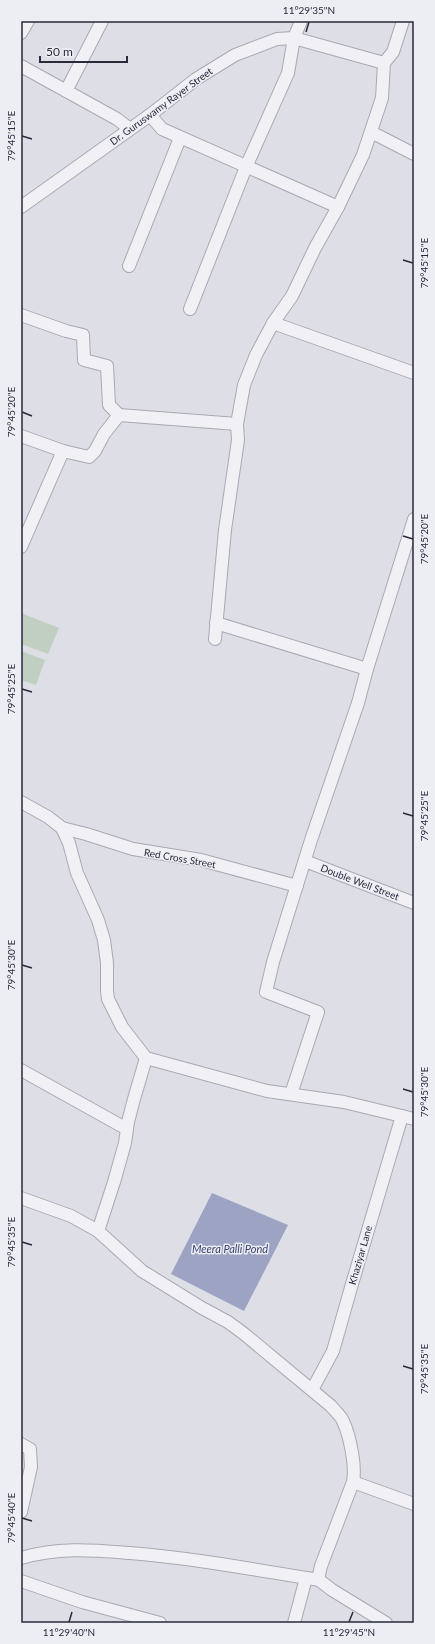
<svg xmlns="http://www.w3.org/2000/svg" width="435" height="1644" font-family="Lato,sans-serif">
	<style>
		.green { fill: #c0cfc1 }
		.water { fill: #9ca3c3 }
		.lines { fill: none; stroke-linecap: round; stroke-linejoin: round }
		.minor-casing { stroke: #a8a9b3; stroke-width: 14 }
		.minor { stroke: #f0f0f5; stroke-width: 12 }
		.ticks { fill: none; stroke: #292a3b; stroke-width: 1.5 }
		.labels { text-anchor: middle; stroke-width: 3; stroke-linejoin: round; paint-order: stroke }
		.street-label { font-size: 10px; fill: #292a3b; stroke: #edeef4 }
		.water-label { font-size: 11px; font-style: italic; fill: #373e6b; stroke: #edeef4 }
		.neatline { fill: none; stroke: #292a3b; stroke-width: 1.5 }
		.ticks-label { font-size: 10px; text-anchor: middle; fill: #292a3b }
	</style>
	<rect width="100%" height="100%" fill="#dedfe6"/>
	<g class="green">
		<polygon points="21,613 59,628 48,654 21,644"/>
		<polygon points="21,651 45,660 36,685 21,680"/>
	</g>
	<polygon class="water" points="212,1193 288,1225 244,1311 171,1274"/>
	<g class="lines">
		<g class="minor-casing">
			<g id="minor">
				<polyline points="21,33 28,21"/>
				<polyline points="21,66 117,119 130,129"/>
				<polyline points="66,91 102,21"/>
				<polyline points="150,115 162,129 338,207"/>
				<polyline points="371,132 414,154"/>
				<polyline points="21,207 150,115 196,79 235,55 277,39 294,38 384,63"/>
				<polyline points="129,266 180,138"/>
				<polyline points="190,309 246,167 288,73 294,38 301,21"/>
				<polyline points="21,315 66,331 83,335 84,360 107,366 109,405 119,415 104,434 95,451 89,457 63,451 21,436"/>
				<polyline points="273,323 414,373"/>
				<polyline points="119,415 237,424"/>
				<polyline points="21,547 63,451"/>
				<polyline points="216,623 367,669"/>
				<polyline points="215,639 225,530 238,440 237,424 244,385 256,355 273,323 292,296 315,248 338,207 363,155 382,98 384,63 393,52 403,21"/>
				<polyline points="21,802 48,817 62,828 86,834 133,849 201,860 297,886"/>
				<polyline points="62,828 69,843 77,873 98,920 104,940 107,963 107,991 108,999 122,1027 146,1058 267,1091 344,1102 414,1119"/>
				<polyline points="305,861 414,903"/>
				<polyline points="21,1070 127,1129"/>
				<polyline points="291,1094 318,1012 266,992 273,962 311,840 358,703 367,669 414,519"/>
				<path d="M 21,1198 L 71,1216 L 98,1231 L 142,1271 L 202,1308 L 228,1322 L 243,1333 L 331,1406 C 335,1411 341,1416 343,1421 C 350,1436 356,1466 353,1482 L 321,1566 L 319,1575 L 319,1580 L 332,1590 L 386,1623"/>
				<polyline points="98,1231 114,1182 125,1143 128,1122 134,1099 146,1058"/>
				<polyline points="312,1390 333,1351 352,1284 402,1116"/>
				<polyline points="21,1444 30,1449 31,1467 21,1512"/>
				<polyline points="353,1482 414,1504"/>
				<path d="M 21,1558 C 59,1547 91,1550 130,1553 C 193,1558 256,1570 319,1580"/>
				<polyline points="21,1581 82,1602 160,1623"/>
				<polyline points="294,1623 306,1578"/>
			</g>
		</g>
		<use href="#minor" class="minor"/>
	</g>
	<path class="ticks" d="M 306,32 L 309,22M 22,136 L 32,139M 403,260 L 413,263M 22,412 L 32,416M 403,536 L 413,539M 22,689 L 32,692M 403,813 L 413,816M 22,965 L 32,968M 403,1089 L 413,1092M 22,1242 L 32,1245M 403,1366 L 413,1369M 22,1518 L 32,1521M 69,1622 L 72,1612M 349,1622 L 353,1612"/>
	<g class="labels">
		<g class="street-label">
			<text transform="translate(161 106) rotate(-36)" y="4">Dr. Guruswamy Rayer Street</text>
			<text transform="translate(180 858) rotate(10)" y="4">Red Cross Street</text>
			<text transform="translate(360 882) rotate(21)" y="4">Double Well Street</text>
			<text transform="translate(360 1255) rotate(-74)" y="4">Khaziyar Lane</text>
		</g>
		<g class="water-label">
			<text x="230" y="1253">Meera Palli Pond</text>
		</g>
	</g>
	<rect width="435" height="1644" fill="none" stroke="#edeef4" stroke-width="44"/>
	<path d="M40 56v6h87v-6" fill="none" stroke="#292a3b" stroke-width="2"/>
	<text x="46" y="56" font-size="12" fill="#292a3b" stroke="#edeef4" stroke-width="3" paint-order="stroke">50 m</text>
	<rect x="22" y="22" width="391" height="1600" class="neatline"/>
	<g class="ticks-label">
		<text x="309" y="14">11°29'35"N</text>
		<text transform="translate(11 136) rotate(-90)" y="4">79°45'15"E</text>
		<text transform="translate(424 263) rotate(-90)" y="4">79°45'15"E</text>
		<text transform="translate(11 412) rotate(-90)" y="4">79°45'20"E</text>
		<text transform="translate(424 539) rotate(-90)" y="4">79°45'20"E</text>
		<text transform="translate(11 689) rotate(-90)" y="4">79°45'25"E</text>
		<text transform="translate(424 816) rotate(-90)" y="4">79°45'25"E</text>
		<text transform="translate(11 965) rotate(-90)" y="4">79°45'30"E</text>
		<text transform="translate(424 1092) rotate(-90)" y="4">79°45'30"E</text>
		<text transform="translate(11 1242) rotate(-90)" y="4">79°45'35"E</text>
		<text transform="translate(424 1369) rotate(-90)" y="4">79°45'35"E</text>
		<text transform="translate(11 1518) rotate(-90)" y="4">79°45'40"E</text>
		<text x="69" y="1636">11°29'40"N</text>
		<text x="349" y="1636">11°29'45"N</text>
	</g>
</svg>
